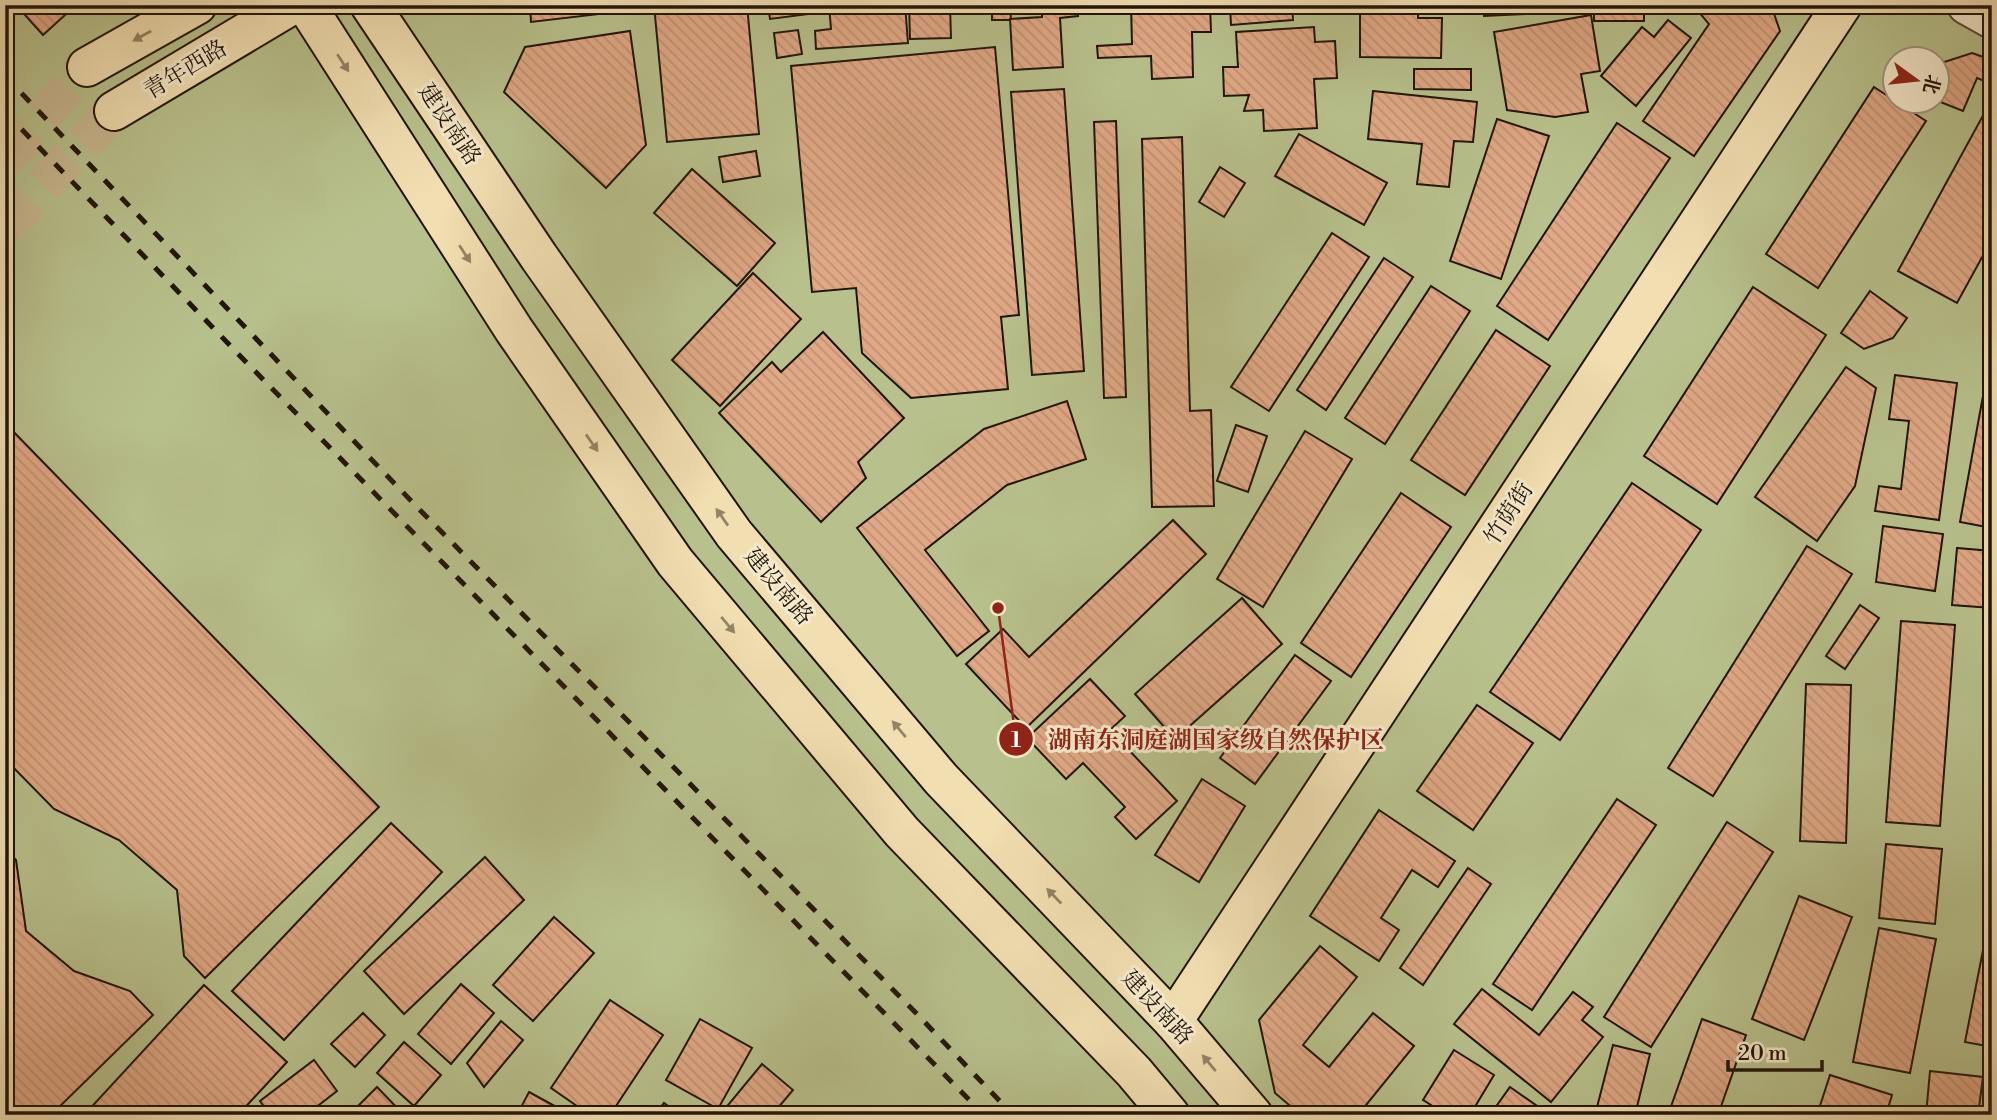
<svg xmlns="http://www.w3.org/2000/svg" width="1997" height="1120" font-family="'Libre Bodoni','Noto Serif SC',serif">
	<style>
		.park { fill: #b8c18d; stroke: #6c6b4b; stroke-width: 2; fill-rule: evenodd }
		.building { fill: url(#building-back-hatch); stroke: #211509; stroke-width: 2 }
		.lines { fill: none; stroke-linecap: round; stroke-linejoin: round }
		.major-tunnel { stroke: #c7b68f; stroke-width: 38; stroke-dasharray: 38 19; stroke-linecap: butt }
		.minor-casing { stroke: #554733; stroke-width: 42 }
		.major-casing { stroke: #211509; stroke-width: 42 }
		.minor { stroke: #f6eacc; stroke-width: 38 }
		.major { stroke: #f1deb1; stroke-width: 38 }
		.rail { stroke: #211509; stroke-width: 5; stroke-dasharray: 12 12; stroke-linecap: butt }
		.oneway { fill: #938465 }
		.labels { text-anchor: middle; stroke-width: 6; stroke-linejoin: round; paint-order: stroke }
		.street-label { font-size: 23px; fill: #211509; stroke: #f6eacc }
		.leader { fill: none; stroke: #8f2418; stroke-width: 2.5 }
		.callout-dot { fill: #8f2418; stroke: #f6eacc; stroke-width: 2.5 }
		.mark-label { font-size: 21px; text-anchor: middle; font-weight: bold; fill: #fff }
		.callout-label { font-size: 24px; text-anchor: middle; font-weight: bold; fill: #8f2418; stroke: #f6eacc; stroke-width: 6; stroke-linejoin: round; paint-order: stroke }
	</style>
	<defs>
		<pattern id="building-back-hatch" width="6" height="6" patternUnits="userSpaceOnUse" patternTransform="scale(1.75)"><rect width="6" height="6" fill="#e0a886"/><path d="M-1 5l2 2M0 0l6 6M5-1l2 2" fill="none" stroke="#c09072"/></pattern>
	</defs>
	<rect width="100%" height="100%" fill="#f1deb1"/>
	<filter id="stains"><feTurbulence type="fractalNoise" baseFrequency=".00286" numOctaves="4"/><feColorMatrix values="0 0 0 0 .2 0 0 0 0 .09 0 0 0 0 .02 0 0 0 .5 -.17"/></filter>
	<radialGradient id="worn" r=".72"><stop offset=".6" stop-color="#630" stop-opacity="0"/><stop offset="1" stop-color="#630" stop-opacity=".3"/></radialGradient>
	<path class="park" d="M 5,5 L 1992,5 L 1992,1115 L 5,1115 ZM 1896,60 L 1938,60 L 1938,102 L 1896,102 Z"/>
	<g class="building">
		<polygon points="16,5 76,5 43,35"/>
		<polygon points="530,5 633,5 634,10 531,22"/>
		<polygon points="654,5 747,5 759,134 667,142"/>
		<polygon points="768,5 816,5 817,13 770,19"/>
		<polygon points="829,5 905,5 908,43 816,49 815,31 831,29"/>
		<polygon points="909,5 950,5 951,38 910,39"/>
		<polygon points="992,5 1010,5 1011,20 992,20"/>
		<polygon points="1042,5 1077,5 1078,16 1060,18 1063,67 1013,70 1010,19 1042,17"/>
		<polygon points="1131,5 1210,5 1211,32 1192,32 1193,77 1152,79 1151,56 1098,58 1097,46 1132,44"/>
		<polygon points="1230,5 1292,5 1293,20 1231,25"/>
		<polygon points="1318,5 1418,5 1418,18 1442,18 1441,58 1360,57 1360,10 1318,10"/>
		<polygon points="1484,5 1526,5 1526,14 1484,16"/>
		<polygon points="1546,5 1644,5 1644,21 1594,21 1594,5"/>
		<polygon points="1693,5 1771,5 1780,31 1694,156 1643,121 1709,24"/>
		<polygon points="1591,15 1600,71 1581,74 1588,112 1555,117 1507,110 1494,32"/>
		<polygon points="1668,20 1691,38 1636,106 1601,76 1642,27 1654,37"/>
		<polygon points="1314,27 1315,42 1335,41 1337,78 1314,79 1317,128 1264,131 1263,110 1244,111 1249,95 1224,96 1223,67 1238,67 1236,32"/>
		<polygon points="798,30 802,54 777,58 774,33"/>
		<polygon points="630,31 646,145 606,188 504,92 525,47"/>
		<polygon points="995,47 1019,315 1001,317 1008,389 911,398 862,353 856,288 812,292 791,66"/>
		<polygon points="1972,53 1992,60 1992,84 1977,78 1963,111 1938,101 1938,64"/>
		<polygon points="1414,69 1471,69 1471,90 1414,89"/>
		<polygon points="1894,69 1896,70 1896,83 1889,81"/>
		<polygon points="1874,87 1926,121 1818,288 1766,254"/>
		<polygon points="1064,89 1084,371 1032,375 1011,92"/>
		<polygon points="1373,91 1477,102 1473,142 1454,141 1449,187 1417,184 1422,144 1368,139"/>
		<polygon points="1986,110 1992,113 1992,239 1957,303 1898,271"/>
		<polygon points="1497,119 1549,136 1501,279 1450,261"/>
		<polygon points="1116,121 1126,397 1104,398 1094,122"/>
		<polygon points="1617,123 1670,158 1548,340 1497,306"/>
		<polygon points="1299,134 1387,183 1364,225 1275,176"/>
		<polygon points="1182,137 1190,411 1211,410 1214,506 1152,507 1142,139"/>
		<polygon points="756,151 760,176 723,182 719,157"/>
		<polygon points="1220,167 1245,183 1224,217 1199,202"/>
		<polygon points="692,169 775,243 737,286 654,213"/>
		<polygon points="1332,233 1369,257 1269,411 1231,387"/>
		<polygon points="1384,258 1413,277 1326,410 1297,390"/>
		<polygon points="753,273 801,319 720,406 672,360"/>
		<polygon points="1431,286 1470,311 1385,444 1345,418"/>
		<polygon points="1753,287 1826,335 1717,504 1644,456"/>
		<polygon points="1870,291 1907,318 1893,338 1864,349 1841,333"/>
		<polygon points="1496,330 1550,366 1465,495 1411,460"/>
		<polygon points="823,332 904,418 858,462 866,478 821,522 719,413 772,362 781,372"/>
		<polygon points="1989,363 1992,364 1992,528 1960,522"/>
		<polygon points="1846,367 1876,388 1855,486 1817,541 1755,497"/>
		<polygon points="1895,375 1957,383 1939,520 1875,511 1879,486 1901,489 1909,421 1889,419"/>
		<polygon points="1067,401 1086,459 1007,485 925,550 989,631 957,656 857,528 984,429"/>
		<polygon points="5,423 379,807 205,978 184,956 177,890 119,840 54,809 5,759"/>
		<polygon points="1236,425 1267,436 1248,492 1217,481"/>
		<polygon points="1305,431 1352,459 1263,607 1217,579"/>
		<polygon points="1632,483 1701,530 1560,740 1490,692"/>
		<polygon points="1401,493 1451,527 1351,677 1301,643"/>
		<polygon points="1173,520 1206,554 1026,728 966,664 1003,629 1029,657"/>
		<polygon points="1883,526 1943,534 1935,591 1876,582"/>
		<polygon points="1807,546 1852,574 1713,796 1668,768"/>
		<polygon points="1957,548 1992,551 1992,608 1952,605"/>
		<polygon points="1242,598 1282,644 1175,739 1135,694"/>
		<polygon points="1860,605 1879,618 1845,669 1826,656"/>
		<polygon points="1901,621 1955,625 1940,826 1886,822"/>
		<polygon points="1295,655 1331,681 1255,784 1220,758"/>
		<polygon points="1090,679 1125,716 1110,730 1177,801 1136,839 1115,817 1125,807 1083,763 1066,779 1027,738"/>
		<polygon points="1806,684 1851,685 1846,843 1800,841"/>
		<polygon points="1477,705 1533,743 1473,830 1417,791"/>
		<polygon points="1202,779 1245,806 1199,882 1155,855"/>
		<polygon points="1617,799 1656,825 1532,1010 1493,984"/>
		<polygon points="1379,810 1455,861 1438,887 1412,870 1381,918 1399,930 1379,961 1310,916"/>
		<polygon points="1727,822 1773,852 1651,1047 1604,1017"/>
		<polygon points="391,823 442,872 284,1040 232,991"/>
		<polygon points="1991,826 1992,826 1992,933 1990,933"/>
		<polygon points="1886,844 1942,849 1935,924 1879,918"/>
		<polygon points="5,849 16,860 26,931 74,971 130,991 153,1015 51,1115 5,1115"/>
		<polygon points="485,857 524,900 404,1014 364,971"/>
		<polygon points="1468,868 1491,884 1423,985 1400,968"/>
		<polygon points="1799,896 1852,917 1804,1040 1752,1019"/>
		<polygon points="554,917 594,953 533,1021 493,985"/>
		<polygon points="1879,928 1936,939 1910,1073 1853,1062"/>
		<polygon points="1984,945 1992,947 1992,1047 1965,1042"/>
		<polygon points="1320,946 1357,977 1303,1045 1329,1067 1373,1013 1414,1046 1358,1115 1301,1115 1275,1093 1259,1020"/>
		<polygon points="461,984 494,1013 451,1064 418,1034"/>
		<polygon points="204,985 287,1062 238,1115 84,1115"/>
		<polygon points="1482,989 1539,1035 1573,992 1593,1007 1582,1020 1603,1037 1551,1102 1454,1024"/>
		<polygon points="610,1000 663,1035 610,1115 590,1115 551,1088"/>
		<polygon points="363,1013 385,1035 355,1067 331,1044"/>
		<polygon points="700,1019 752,1048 718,1109 666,1080"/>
		<polygon points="1702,1019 1746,1035 1718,1115 1668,1115"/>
		<polygon points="501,1021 523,1040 484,1087 467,1063"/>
		<polygon points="404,1042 441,1075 414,1106 377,1073"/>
		<polygon points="1613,1045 1650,1054 1635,1115 1595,1115"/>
		<polygon points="1454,1050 1494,1075 1470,1115 1447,1115 1423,1100"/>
		<polygon points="314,1060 337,1091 306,1115 270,1115 260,1101"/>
		<polygon points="762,1064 793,1090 772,1115 740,1115 728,1105"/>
		<polygon points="1930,1071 1983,1077 1978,1115 1926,1115"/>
		<polygon points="1830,1075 1892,1095 1886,1115 1817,1115"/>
		<polygon points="377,1087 404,1115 349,1115"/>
		<polygon points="1510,1087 1550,1115 1490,1115"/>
		<polygon points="529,1092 571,1115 517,1115"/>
		<polygon points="664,1103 681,1115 655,1115"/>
		<polygon points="487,1107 501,1115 483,1115"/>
	</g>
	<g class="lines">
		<g class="major-tunnel">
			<polyline points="5,159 87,67"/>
			<polyline points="5,227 114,111"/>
		</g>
		<g class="minor-casing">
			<polyline id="minor" points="1967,5 1992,19"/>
		</g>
		<g class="major-casing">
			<g id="major">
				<polyline points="306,5 514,330 675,562 902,832 1134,1072 1170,1115"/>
				<polyline points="370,5 539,257 734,534 941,779 1173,1021 1253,1115"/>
				<polyline points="87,67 197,5"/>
				<polyline points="114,111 292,5"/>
				<polyline points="1173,1021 1842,5"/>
			</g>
		</g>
		<use href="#minor" class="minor"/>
		<use href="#major" class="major"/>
		<g class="rail">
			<polyline points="5,76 416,506 917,1014 1013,1115"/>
			<polyline points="5,112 245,361 984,1115"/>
		</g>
	</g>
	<defs><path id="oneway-solid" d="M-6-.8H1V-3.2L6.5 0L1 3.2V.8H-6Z" transform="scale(1.75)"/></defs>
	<g class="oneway">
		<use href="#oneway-solid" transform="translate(142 36) rotate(151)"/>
		<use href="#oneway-solid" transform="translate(343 63) rotate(57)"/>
		<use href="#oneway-solid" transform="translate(465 254) rotate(57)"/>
		<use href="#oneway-solid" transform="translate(592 443) rotate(55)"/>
		<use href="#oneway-solid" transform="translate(722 517) rotate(-125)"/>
		<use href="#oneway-solid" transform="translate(728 625) rotate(50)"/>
		<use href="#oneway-solid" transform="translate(899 729) rotate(-130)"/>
		<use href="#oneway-solid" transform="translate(1054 896) rotate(-134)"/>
		<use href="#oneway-solid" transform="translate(1209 1063) rotate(-130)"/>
	</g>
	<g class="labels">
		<g class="street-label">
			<text transform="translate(185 69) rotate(-31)" y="8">青年西路</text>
			<text transform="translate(450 124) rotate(56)" y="8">建设南路</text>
			<text transform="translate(1508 513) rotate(-57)" y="8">竹荫街</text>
			<text transform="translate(779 586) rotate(50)" y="8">建设南路</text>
			<text transform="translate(1158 1007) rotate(47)" y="8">建设南路</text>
		</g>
	</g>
	<path class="leader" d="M998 608L1016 739"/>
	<g class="callout-dot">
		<circle cx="998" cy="608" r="7"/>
		<circle cx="1016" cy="739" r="18"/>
	</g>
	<g class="mark-label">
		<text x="1016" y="747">1</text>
	</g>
	<g class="callout-label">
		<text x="1216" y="748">湖南东洞庭湖国家级自然保护区</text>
	</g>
	<rect width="1997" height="1120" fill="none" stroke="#f1deb1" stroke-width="28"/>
	<rect x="7" y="7" width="1983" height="1106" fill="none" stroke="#211509" stroke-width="3.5"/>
	<rect x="14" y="14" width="1969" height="1092" fill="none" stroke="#211509" stroke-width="2"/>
	<g transform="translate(1916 80) rotate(105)"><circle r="33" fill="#f6eacc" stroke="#a1957e" stroke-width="2"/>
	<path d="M0-5L12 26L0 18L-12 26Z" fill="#8f2418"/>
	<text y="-10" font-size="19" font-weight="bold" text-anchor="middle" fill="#211509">北</text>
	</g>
	<path d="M1728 1060v10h94v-10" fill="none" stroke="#211509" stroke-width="3.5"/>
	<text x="1738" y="1060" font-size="21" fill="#211509" stroke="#f6eacc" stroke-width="5" paint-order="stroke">20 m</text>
	<rect width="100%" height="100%" filter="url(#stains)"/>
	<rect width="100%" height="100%" fill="url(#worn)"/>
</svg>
